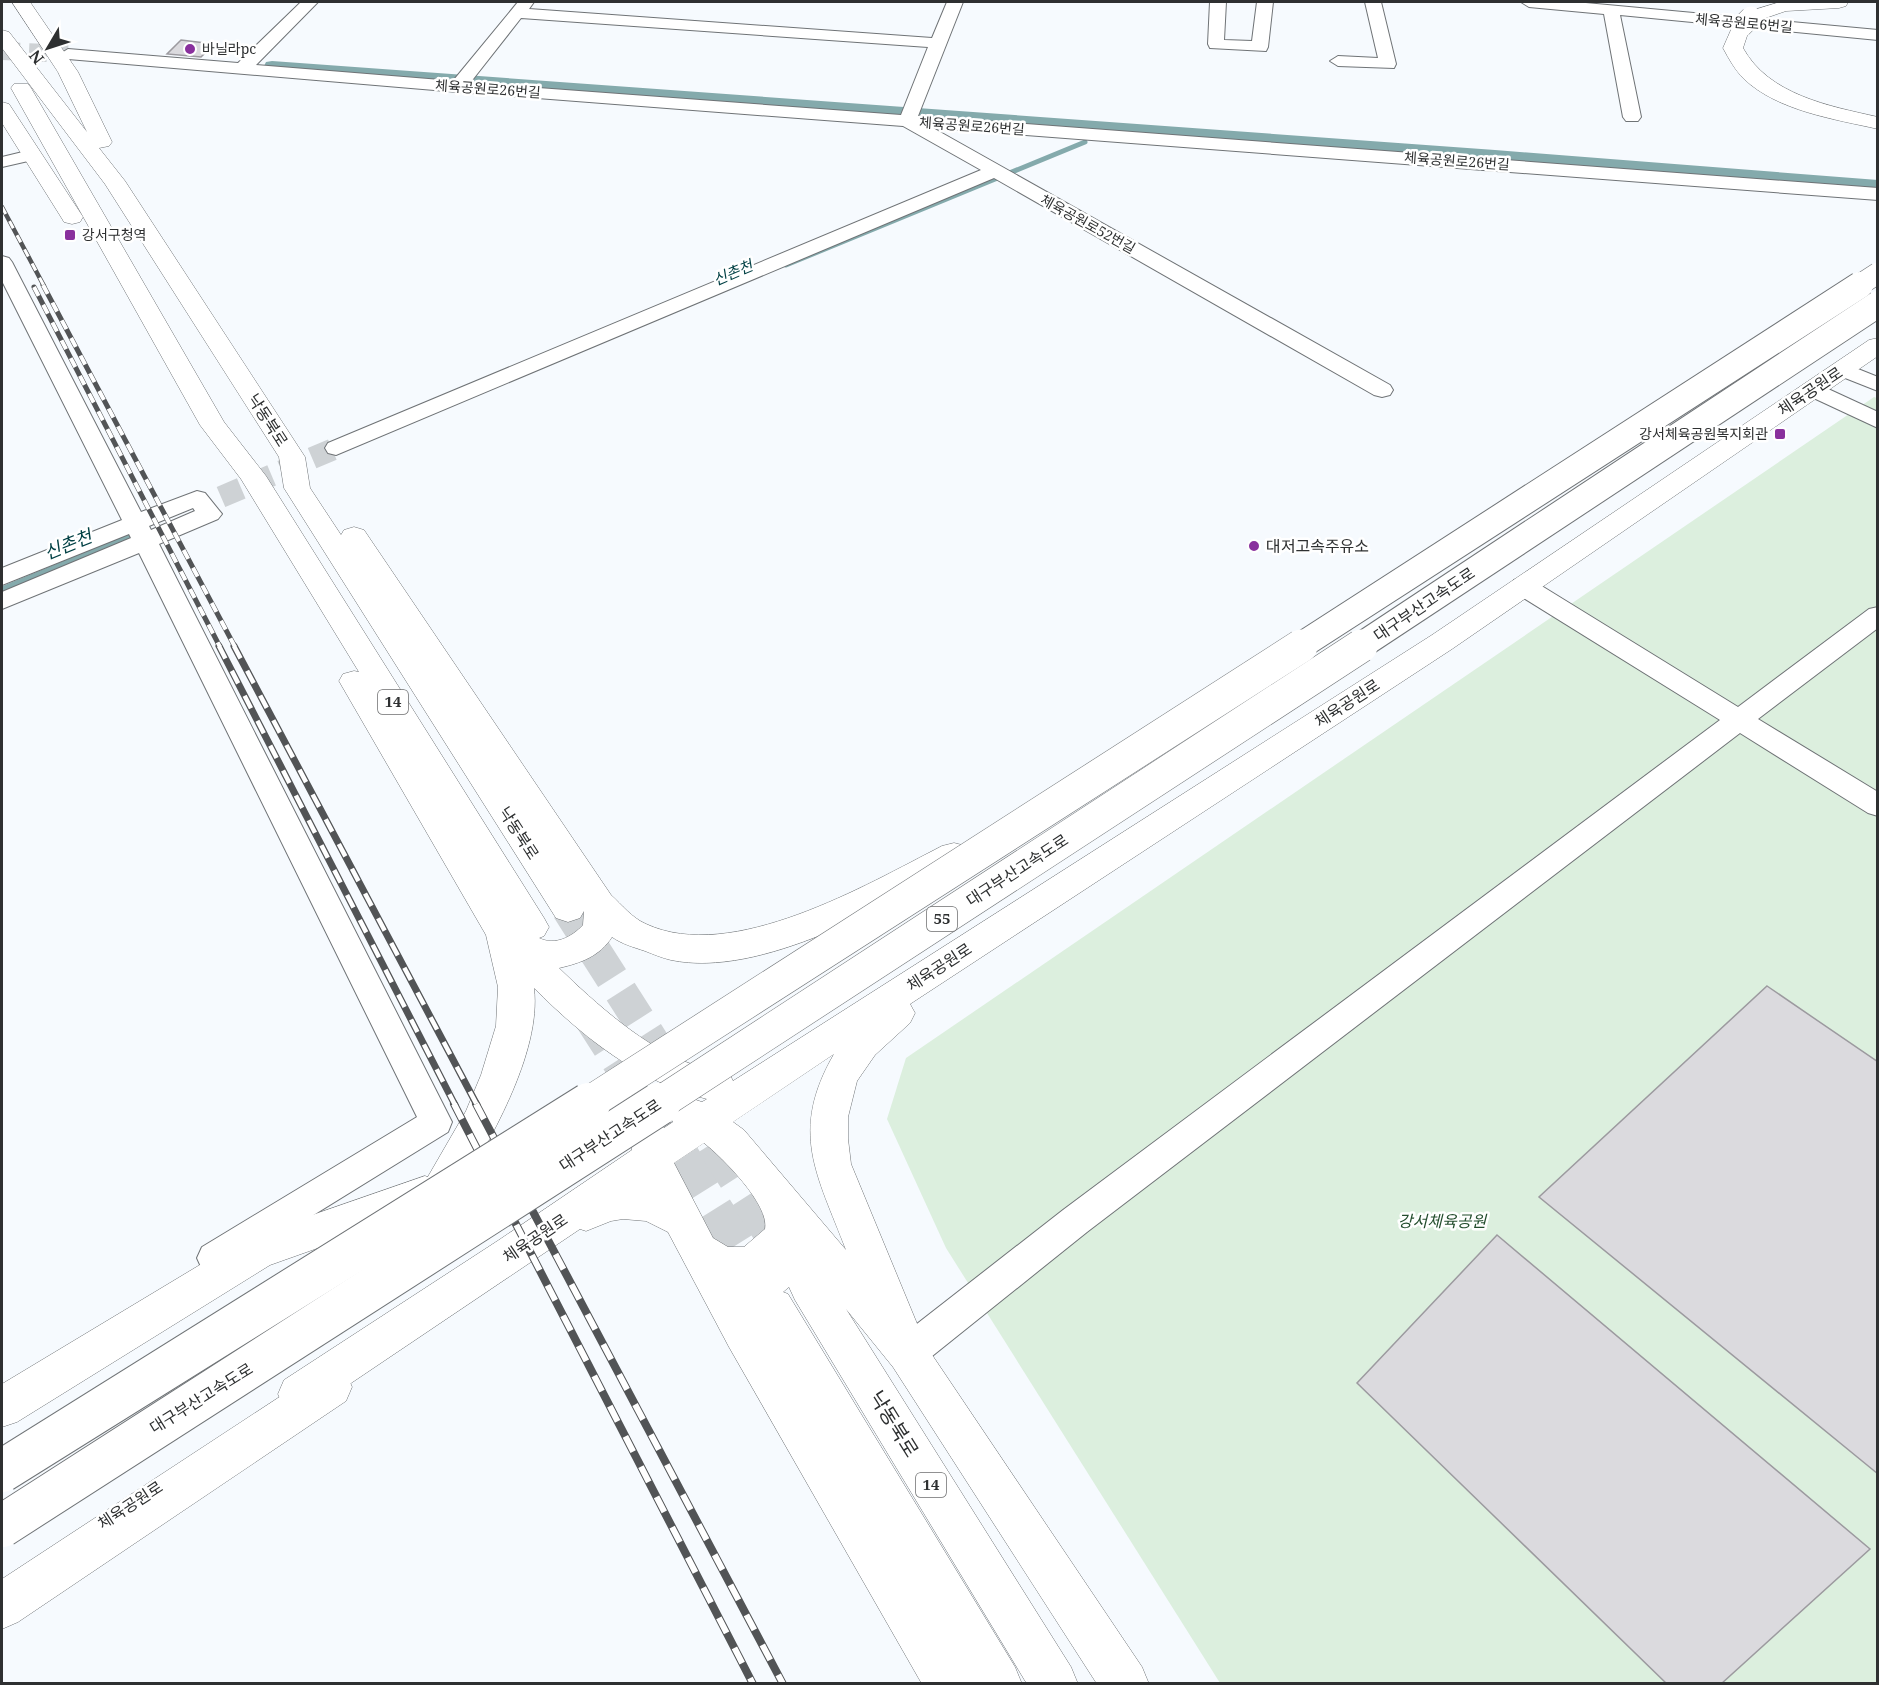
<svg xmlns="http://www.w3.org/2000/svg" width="1879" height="1685" font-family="'Noto Serif','Noto Sans KR',serif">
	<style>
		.green { fill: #dcefde }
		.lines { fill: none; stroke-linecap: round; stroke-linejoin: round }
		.stream-far1 { stroke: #84aaac; stroke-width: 5 }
		.stream { stroke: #84aaac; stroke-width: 7 }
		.canal { fill: #84aaac; fill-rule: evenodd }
		.building { fill: #dbdade; stroke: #9c9a9f; stroke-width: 1.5 }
		.minor-tunnel-far1 { stroke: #ced2d5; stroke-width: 18; stroke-dasharray: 18 9; stroke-linecap: butt }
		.minor-tunnel { stroke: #ced2d5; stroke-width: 22; stroke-dasharray: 22 11; stroke-linecap: butt }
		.major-tunnel-far1 { stroke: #ced2d5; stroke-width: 33; stroke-dasharray: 33 16; stroke-linecap: butt }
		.major-tunnel { stroke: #ced2d5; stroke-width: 42; stroke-dasharray: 42 21; stroke-linecap: butt }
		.minor-casing { stroke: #6f7376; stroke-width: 2 }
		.major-casing { stroke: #6f7376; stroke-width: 1 }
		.highway-casing { stroke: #6f7376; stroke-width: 1 }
		.minor { fill: #fff; fill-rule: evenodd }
		.major { fill: #fff; fill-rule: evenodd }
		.highway { fill: #fff; fill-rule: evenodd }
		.rail-far3-casing { stroke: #525456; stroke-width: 4.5 }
		.rail-far2-casing { stroke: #525456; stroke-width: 5 }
		.rail-far1-casing { stroke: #525456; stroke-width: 7 }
		.rail-casing { stroke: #525456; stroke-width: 8 }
		.rail-far3 { stroke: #fff; stroke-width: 3; stroke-dasharray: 8; stroke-linecap: butt }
		.rail-far2 { stroke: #fff; stroke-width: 4; stroke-dasharray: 10; stroke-linecap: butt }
		.rail-far1 { stroke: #fff; stroke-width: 4.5; stroke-dasharray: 14; stroke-linecap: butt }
		.rail { stroke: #fff; stroke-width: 6; stroke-dasharray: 17; stroke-linecap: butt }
		.highway-bridge-far3-casing { stroke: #6f7376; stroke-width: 22; stroke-linecap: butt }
		.highway-bridge-far2-casing { stroke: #6f7376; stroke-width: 28; stroke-linecap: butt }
		.highway-bridge-far1-casing { stroke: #6f7376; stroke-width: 34; stroke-linecap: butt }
		.highway-bridge-casing { stroke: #6f7376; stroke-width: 44; stroke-linecap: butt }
		.highway-bridge-far3 { stroke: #fff; stroke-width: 21 }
		.highway-bridge-far2 { stroke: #fff; stroke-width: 26 }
		.highway-bridge-far1 { stroke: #fff; stroke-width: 33 }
		.highway-bridge { stroke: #fff; stroke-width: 42 }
		.poi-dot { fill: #89309d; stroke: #fff; stroke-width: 2 }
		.labels { text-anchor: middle; stroke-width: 5; stroke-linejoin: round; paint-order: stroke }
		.far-street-label { font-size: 14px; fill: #2e3031; stroke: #fff }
		.far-poi-label { font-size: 14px; fill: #2e3031; stroke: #fff; text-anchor: start }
		.far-water-label { font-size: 15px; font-style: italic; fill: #024145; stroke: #fff }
		.shield { fill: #fff; stroke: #6d6e6f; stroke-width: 1.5 }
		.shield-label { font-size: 15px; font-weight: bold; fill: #2e3031 }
		.street-label { font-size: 16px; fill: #2e3031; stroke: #fff }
		.poi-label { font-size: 16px; fill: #2e3031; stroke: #fff; text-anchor: start }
		.park-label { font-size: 16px; font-style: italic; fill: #234d2d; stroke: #fff }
		.water-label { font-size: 18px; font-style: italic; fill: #024145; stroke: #fff }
		.near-street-label { font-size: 20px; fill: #2e3031; stroke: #fff }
	</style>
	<rect width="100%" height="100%" fill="#f6fafe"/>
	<polygon class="green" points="1874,397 1877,398 1877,1683 1220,1683 946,1248 887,1119 906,1058"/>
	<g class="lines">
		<g class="stream-far1">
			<polyline points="1107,132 1116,129"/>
			<polyline points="786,265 1085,142"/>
		</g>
		<polyline class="stream" points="2,590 140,533"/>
		<polygon class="canal" points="272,61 1495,150 1878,180 1878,192 1495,160 266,70 264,66 266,62"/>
	</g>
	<g class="building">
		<polygon points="181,40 214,44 201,57 167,54"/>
		<polygon points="1767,986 1878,1062 1878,1474 1539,1197"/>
		<polygon points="1497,1235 1870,1549 1721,1684 1667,1684 1357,1383"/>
	</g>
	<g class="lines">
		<polyline class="minor-tunnel-far1" points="2,51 68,54"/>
		<polyline class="minor-tunnel" points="221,497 336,448"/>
		<g class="major-tunnel-far1">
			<polyline points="568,909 677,1080"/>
			<polyline points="591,1019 646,1105"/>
		</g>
		<g class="major-tunnel">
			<polyline points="645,1104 759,1285"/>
			<polyline points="716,1141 787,1252"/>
		</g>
		<g class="minor-casing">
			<g id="minor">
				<path d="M 301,2 L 318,2 L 256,65 L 453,81 L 518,2 L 534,2 L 529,9 L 932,38 L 947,2 L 963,2 L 918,116 L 1878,188 L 1878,200 L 933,128 L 1390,385 L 1393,390 L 1390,395 L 1382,397 L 1374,395 L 994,178 L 336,455 L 328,453 L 325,448 L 328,443 L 981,170 L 903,126 L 458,92 L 68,59 L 60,54 L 68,49 L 238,63 ZM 521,18 L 928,47 L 901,115 L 470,83 Z"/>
				<polygon points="1210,2 1226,2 1224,40 1252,41 1257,2 1273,2 1268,47 1266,51 1210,48 1208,44"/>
				<polygon points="1365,2 1381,2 1396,64 1394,68 1338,66 1330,61 1338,56 1378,58"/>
				<polygon points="1521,2 1575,2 1878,30 1878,40 1620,15 1641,117 1638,121 1626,121 1623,117 1604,14 1529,7"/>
				<polygon points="31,150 37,151 40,155 37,159 2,167 2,157"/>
				<path d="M 2,256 L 9,258 L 12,262 L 141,512 L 197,491 L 205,493 L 222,514 L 218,519 L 159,544 L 452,1122 L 448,1132 L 226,1269 L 214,1274 L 202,1269 L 197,1258 L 202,1247 L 417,1117 L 139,553 L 2,609 L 2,592 L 131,538 L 129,534 L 2,585 L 2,568 L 122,520 L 2,281 ZM 193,508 L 195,511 L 151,530 L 149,526 Z"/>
				<polygon points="1843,363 1878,377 1878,391 1835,374 1832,369 1835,364"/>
				<polygon points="1813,382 1878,412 1878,428 1805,394 1802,389 1805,384"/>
				<polygon points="1523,578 1532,580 1738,707 1869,609 1878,607 1878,628 1758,719 1878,792 1878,816 1868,813 1740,733 1087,1232 921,1365 908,1370 895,1365 890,1353 895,1341 1063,1210 1720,720 1514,592 1511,586 1514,580"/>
			</g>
		</g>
		<g class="major-casing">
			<g id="major">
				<path d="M 12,2 L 30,2 L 78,72 L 112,142 L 109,146 L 99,148 L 125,181 L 305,457 L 310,488 L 341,535 L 344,530 L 354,527 L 364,530 L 611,895 C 622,905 632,918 646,924 C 732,964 866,885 942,846 L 954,843 L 966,846 L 971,855 L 966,864 C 888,904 761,979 671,960 C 662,958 653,954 645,951 C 633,947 622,944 612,937 C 600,956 581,963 559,968 C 595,1003 646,1049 694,1065 C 706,1069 718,1071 730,1075 L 733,1081 L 1432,635 L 1869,340 L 1878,338 L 1878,356 L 1452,649 L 910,1004 L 915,1013 L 910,1023 L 875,1055 L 857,1081 L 848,1117 L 848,1139 L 851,1164 L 918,1326 L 916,1331 L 1142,1667 L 1149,1684 L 1097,1684 L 893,1367 L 846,1309 L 1071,1667 L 1078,1684 L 1027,1684 L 795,1300 L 789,1287 L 783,1292 L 788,1294 L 1015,1667 L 1022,1684 L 922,1684 L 729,1347 L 668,1232 L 646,1221 L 623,1219 L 611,1221 L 586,1231 L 580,1229 L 314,1408 L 299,1414 L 284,1408 L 278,1394 L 284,1380 L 499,1240 L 632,1150 L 629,1135 L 635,1123 L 648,1119 L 661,1123 L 664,1128 L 673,1122 L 668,1113 L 674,1102 L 687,1097 L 702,1102 L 707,1099 C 639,1082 583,1037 534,988 C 542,1053 488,1144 455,1199 L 441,1204 L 427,1199 L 422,1187 L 466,1111 L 481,1075 L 496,1026 L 498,987 L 486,935 L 339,681 L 343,674 L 354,671 L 359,672 L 241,479 L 200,425 L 11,88 L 14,84 L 28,84 L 31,88 L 224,422 L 266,476 L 544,918 L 549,927 L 544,936 L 539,938 C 555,946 572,937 583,925 L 584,911 L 580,918 L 568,922 L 556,918 L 284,488 L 279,457 L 105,184 L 2,48 L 2,30 L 9,32 L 87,132 L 58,72 ZM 834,1054 C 789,1132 817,1174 846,1250 L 744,1130 L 733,1122 ZM 704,1143 C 722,1157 770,1205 765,1229 L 744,1247 L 728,1247 L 713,1238 L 674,1163 Z"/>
				<polygon points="2,102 9,104 83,217 80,222 72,224 64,222 61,217 2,123"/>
			</g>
		</g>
		<g class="highway-casing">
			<g id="highway">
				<polygon points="1780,2 1848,2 1846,6 1839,8 1786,11 1751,23 1744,21 1742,17 1744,13"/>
				<path d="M 1741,21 L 1748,23 L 1750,27 L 1743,48 C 1769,95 1829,106 1878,117 L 1878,129 C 1834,119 1778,111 1744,79 C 1735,70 1729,59 1723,48 L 1734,23 Z"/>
				<polygon points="425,1176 439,1181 445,1193 439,1205 270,1265 17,1422 2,1427 2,1384 243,1239"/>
				<polygon points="331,1367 346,1373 352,1387 346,1401 18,1622 2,1629 2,1579 316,1373"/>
			</g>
		</g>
		<use href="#minor" class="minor"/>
		<use href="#major" class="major"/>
		<use href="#highway" class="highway"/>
		<g class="rail-far3-casing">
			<polyline id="rail-far3" points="2,207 44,286"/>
		</g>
		<g class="rail-far2-casing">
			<g id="rail-far2">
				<polyline points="43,285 235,647"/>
				<polyline points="34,287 220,647"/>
			</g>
		</g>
		<g class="rail-far1-casing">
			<g id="rail-far1">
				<polyline points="219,646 455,1105"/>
				<polyline points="234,646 477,1105"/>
			</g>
		</g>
		<g class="rail-casing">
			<g id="rail">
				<polyline points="454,1104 753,1684"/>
				<polyline points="476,1104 783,1684"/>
			</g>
		</g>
		<use href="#rail-far3" class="rail-far3"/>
		<use href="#rail-far2" class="rail-far2"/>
		<use href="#rail-far1" class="rail-far1"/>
		<use href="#rail" class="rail"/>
		<g class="highway-bridge-far3-casing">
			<g id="highway-bridge-far3">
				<polyline points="1741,27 1751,17"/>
				<polyline points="1858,286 1878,273"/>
			</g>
		</g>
		<g class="highway-bridge-far2-casing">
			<g id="highway-bridge-far2">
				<polyline points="1299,647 1860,285"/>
				<polyline points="1359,647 1878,304"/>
			</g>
		</g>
		<g class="highway-bridge-far1-casing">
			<g id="highway-bridge-far1">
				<polyline points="586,1105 1301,646"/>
				<polyline points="657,1105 1361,646"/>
			</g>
		</g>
		<g class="highway-bridge-casing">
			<g id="highway-bridge">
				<polyline points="2,1471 589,1104"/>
				<polyline points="2,1526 659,1104"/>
			</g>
		</g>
		<use href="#highway-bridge-far3" class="highway-bridge-far3"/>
		<use href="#highway-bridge-far2" class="highway-bridge-far2"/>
		<use href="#highway-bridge-far1" class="highway-bridge-far1"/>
		<use href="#highway-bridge" class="highway-bridge"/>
	</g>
	<g class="poi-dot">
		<circle cx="190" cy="49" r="6"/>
		<rect x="64" y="229" width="12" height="12" rx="3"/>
		<rect x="1774" y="428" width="12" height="12" rx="3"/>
		<circle cx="1254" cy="546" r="6"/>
	</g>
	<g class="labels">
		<g class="far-street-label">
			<text transform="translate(1744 23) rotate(5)" y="5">체육공원로6번길</text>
			<text transform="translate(488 89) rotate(4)" y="5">체육공원로26번길</text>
			<text transform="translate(972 126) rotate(4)" y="5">체육공원로26번길</text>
			<text transform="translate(1457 161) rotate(4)" y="5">체육공원로26번길</text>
			<text transform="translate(1088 224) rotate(29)" y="5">체육공원로52번길</text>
		</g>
		<g class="far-poi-label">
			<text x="202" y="54">바닐라pc</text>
			<text x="82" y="240">강서구청역</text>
			<text x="1768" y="439" text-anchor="end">강서체육공원복지회관</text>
		</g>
		<g class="far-water-label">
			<text transform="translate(733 273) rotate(-23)" y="5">신촌천</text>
		</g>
		<g class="shield">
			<rect x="378" y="690" width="30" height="24" rx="4.5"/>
			<rect x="927" y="907" width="30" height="24" rx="4.5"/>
			<rect x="916" y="1473" width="30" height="24" rx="4.5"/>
		</g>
		<g class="shield-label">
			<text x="393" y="707">14</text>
			<text x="942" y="924">55</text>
			<text x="931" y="1490">14</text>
		</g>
		<g class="street-label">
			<text transform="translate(1810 391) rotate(-34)" y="6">체육공원로</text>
			<text transform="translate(268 420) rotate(57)" y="6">낙동북로</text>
			<text transform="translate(1424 604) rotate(-34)" y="6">대구부산고속도로</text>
			<text transform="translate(1347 703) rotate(-33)" y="6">체육공원로</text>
			<text transform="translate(519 833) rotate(57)" y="6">낙동북로</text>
			<text transform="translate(1017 870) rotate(-33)" y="6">대구부산고속도로</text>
			<text transform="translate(939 967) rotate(-33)" y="6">체육공원로</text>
			<text transform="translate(610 1135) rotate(-33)" y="6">대구부산고속도로</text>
			<text transform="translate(535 1238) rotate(-34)" y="6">체육공원로</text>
			<text transform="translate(201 1398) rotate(-32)" y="6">대구부산고속도로</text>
			<text transform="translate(130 1505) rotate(-33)" y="6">체육공원로</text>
		</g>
		<g class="poi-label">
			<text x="1266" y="552">대저고속주유소</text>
		</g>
		<g class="park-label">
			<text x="1442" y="1227">강서체육공원</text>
		</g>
		<g class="water-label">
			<text transform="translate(68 545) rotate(-22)" y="6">신촌천</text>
		</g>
		<g class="near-street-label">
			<text transform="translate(894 1424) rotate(58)" y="7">낙동북로</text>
		</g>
	</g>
	<rect width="1879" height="1685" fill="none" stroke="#2e3031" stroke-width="6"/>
	<g transform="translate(48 48) rotate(231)" stroke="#ffffff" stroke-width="4.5" paint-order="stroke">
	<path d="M0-4.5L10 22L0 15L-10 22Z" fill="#2e3031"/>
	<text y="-9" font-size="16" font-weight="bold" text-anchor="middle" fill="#2e3031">N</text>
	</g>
</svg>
